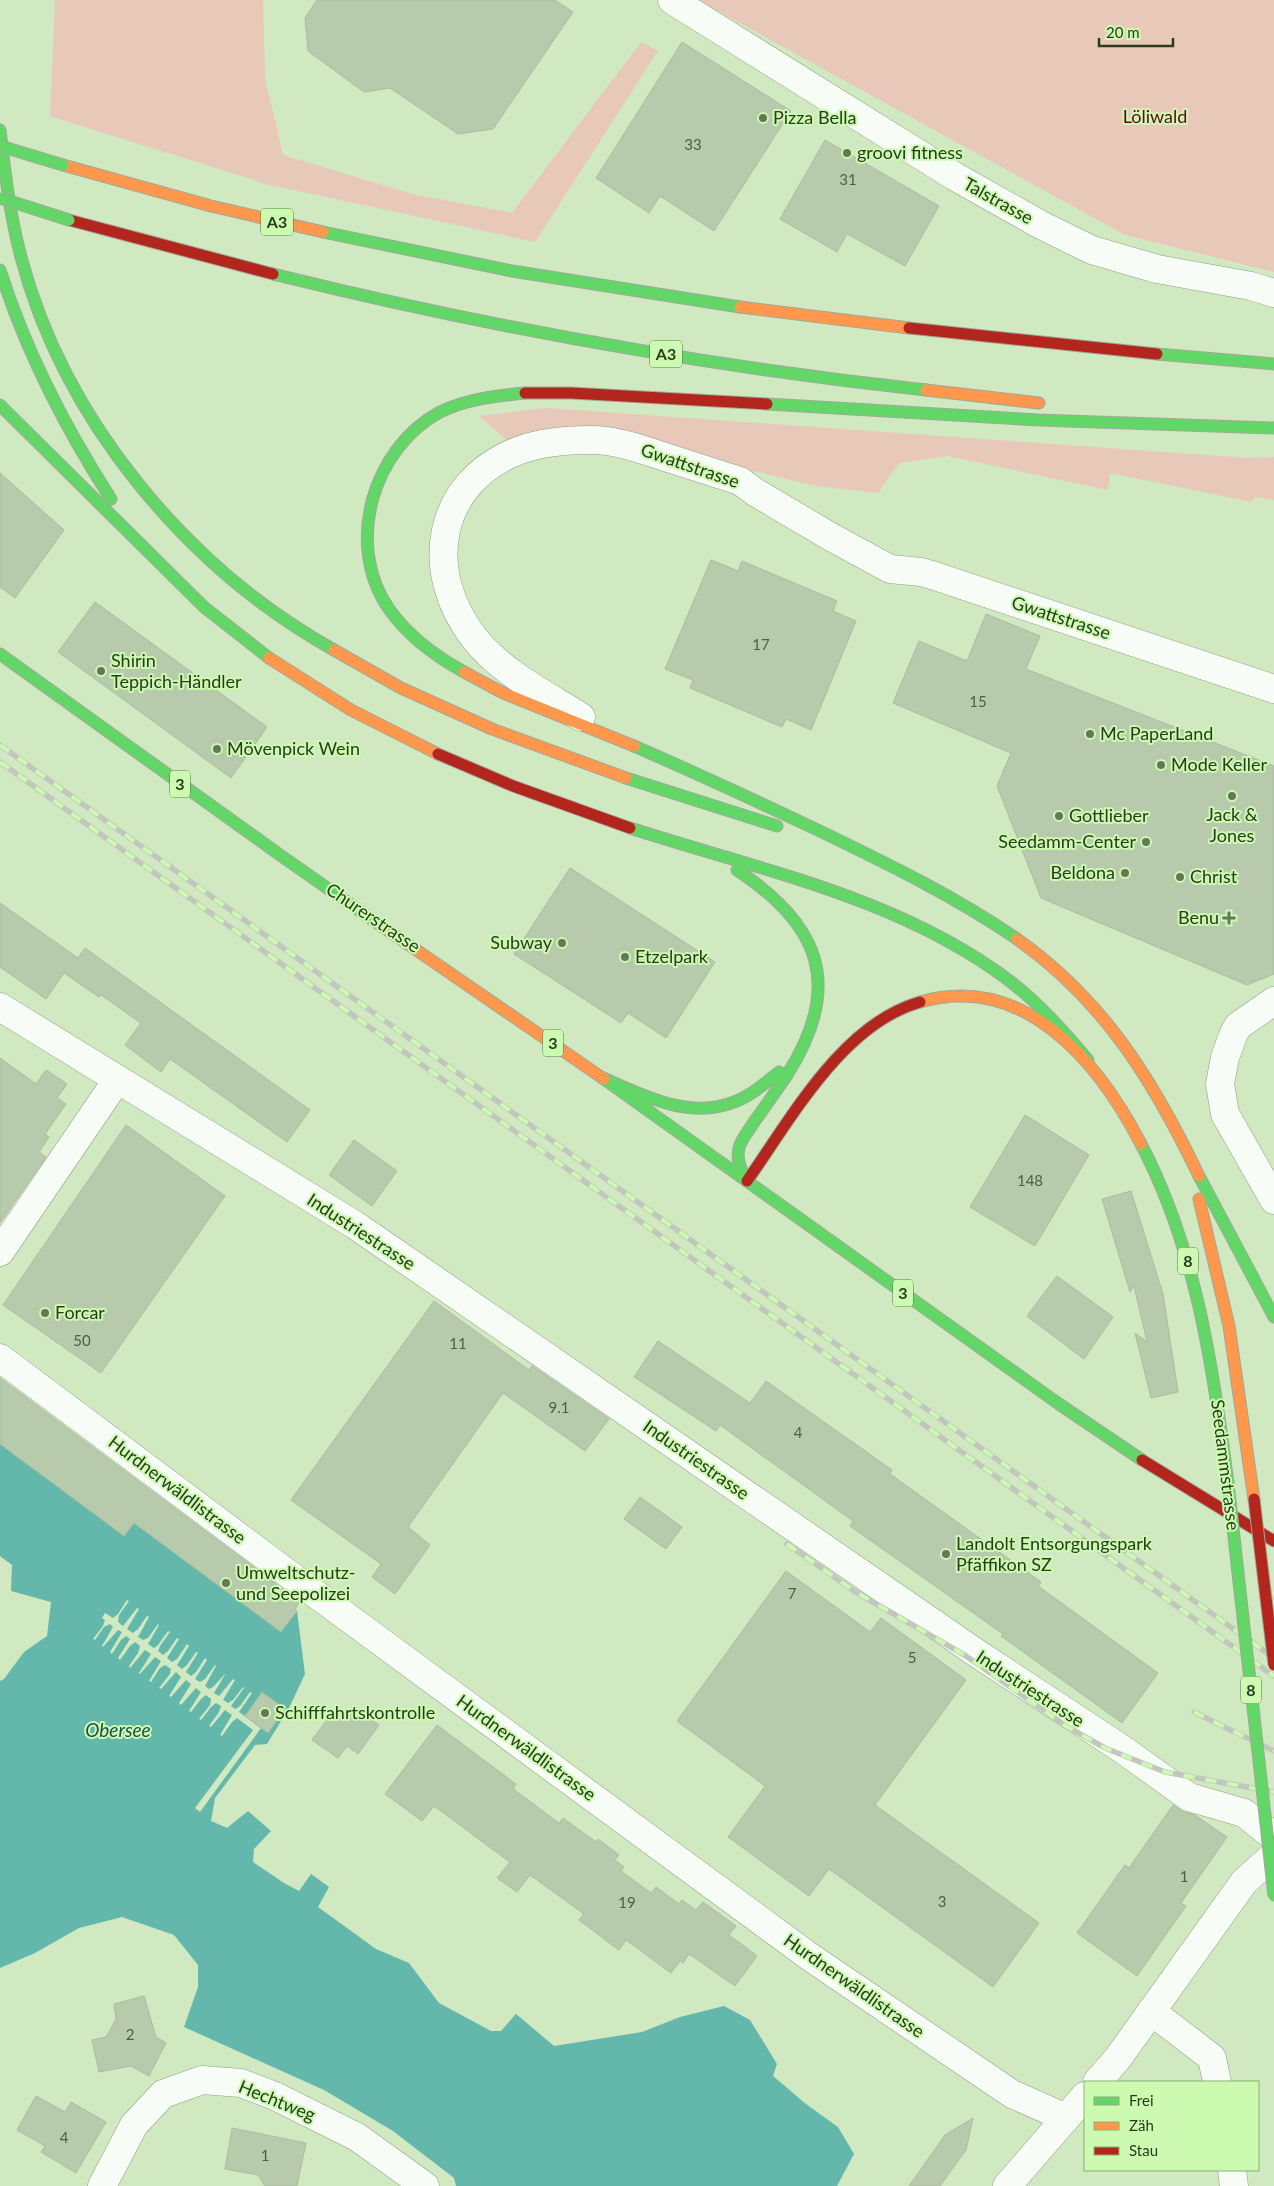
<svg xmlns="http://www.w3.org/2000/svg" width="1274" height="2186" font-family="Lato,sans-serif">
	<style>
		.green { fill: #e8c8b9 }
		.water { fill: #63b7ab }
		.pier { fill: #d0e9c1 }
		.building { fill: #b7caac; stroke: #aabd9d }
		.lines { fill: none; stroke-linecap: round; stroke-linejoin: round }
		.street-casing { stroke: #8ea282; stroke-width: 29 }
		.fast-casing { stroke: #a0a89a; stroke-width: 13 }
		.slow-casing { stroke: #a0a89a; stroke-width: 13 }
		.jam-casing { stroke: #a0a89a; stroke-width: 13 }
		.street { stroke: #f8fcf6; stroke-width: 28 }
		.fast { stroke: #63d668; stroke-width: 11 }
		.slow { stroke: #ff974d; stroke-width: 11 }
		.jam { stroke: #b3261e; stroke-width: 11 }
		.rail-casing { stroke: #c1c7bd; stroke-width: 5.5 }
		.rail { stroke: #ccfab0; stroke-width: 4; stroke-dasharray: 11; stroke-linecap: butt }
		.fast-bridge-casing { stroke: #a0a89a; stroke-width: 13; stroke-linecap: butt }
		.jam-bridge-casing { stroke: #a0a89a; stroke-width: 13; stroke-linecap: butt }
		.fast-bridge { stroke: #63d668; stroke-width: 11 }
		.jam-bridge { stroke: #b3261e; stroke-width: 11 }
		.poi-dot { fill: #637856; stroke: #ccfab0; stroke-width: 2 }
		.labels { text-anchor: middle; stroke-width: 4; stroke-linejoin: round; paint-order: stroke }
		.number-label { font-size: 15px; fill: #4c5f41 }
		.shield { fill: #ccfab0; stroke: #5a7449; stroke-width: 1 }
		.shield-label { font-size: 16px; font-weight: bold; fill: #293b1d }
		.park-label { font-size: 18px; fill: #64011e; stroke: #ccfab0 }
		.poi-label { font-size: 18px; fill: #293b1d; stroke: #ccfab0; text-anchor: start }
		.street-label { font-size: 18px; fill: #293b1d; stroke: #ccfab0 }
		.water-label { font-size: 19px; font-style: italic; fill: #1d4d4c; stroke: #ccfab0 }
	</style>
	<rect width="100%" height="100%" fill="#d0e9c1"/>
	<g class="green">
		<polygon points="55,0 263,0 265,79 283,155 412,194 512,213 641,42 658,51 535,242 266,184 50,116"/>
		<polygon points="698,0 1274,0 1274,272 1125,235"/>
		<polygon points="547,408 1249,458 1274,457 1274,500 1255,497 1252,502 1110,473 1108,490 948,456 899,463 878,493 816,486 749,470 633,434 510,443 479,416"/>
	</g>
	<polygon class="water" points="0,1444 124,1535 134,1523 282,1630 297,1611 305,1674 289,1708 267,1744 255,1745 215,1798 211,1821 227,1828 248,1811 271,1831 254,1849 253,1862 284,1883 299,1891 311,1874 329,1887 318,1907 376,1949 409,1963 439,2003 491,2031 501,2031 516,2014 554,2046 642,2032 680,2017 724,2006 750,2020 777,2064 773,2076 806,2104 838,2127 854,2154 837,2186 456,2186 454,2178 393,2131 324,2090 184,2027 198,1987 198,1965 174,1935 122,1917 79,1928 35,1953 0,1968 0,1681 4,1679 24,1652 47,1636 51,1602 11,1591 12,1565 0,1556"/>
	<polygon class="pier" points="127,1600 129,1601 119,1615 118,1622 123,1626 137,1608 139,1609 127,1629 133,1633 138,1629 147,1616 149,1617 138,1637 143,1640 148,1638 158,1624 159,1625 148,1644 154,1648 158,1645 168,1631 170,1632 160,1646 158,1651 163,1655 168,1651 177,1638 179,1639 167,1658 172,1662 177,1659 187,1644 189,1646 177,1665 182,1669 187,1665 196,1652 198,1653 186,1672 191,1676 196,1672 205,1658 207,1660 195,1679 200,1682 205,1679 215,1665 216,1666 205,1686 209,1689 213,1687 226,1673 214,1693 219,1696 233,1679 235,1680 223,1700 228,1703 233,1700 243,1687 244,1688 231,1706 235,1709 240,1706 250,1692 252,1693 239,1712 261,1728 200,1812 195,1808 253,1730 237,1718 232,1722 222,1736 220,1735 232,1715 225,1710 211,1727 209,1726 219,1712 221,1706 216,1703 211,1707 201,1720 199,1719 210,1705 211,1699 206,1695 201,1699 191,1712 189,1711 201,1692 196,1688 181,1705 179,1703 191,1684 186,1680 171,1697 169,1696 181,1677 176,1672 161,1689 159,1688 170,1674 171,1669 165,1665 160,1668 151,1682 149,1681 161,1661 155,1657 140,1674 139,1673 151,1654 145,1650 130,1668 129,1666 138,1653 140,1646 135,1642 130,1646 120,1660 118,1658 130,1639 126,1636 121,1640 112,1654 110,1652 122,1632 118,1630 103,1647 102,1646 113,1627 110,1624 104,1627 95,1640 93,1639 103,1626 105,1620 102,1618 105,1613 113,1618 118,1614"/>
	<g class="building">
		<polygon points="317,0 555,0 573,12 493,129 458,134 390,88 364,92 308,51 305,18"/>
		<polygon points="682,42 791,111 714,231 660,196 649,213 596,178"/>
		<polygon points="825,140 939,206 905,266 847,234 837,252 780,219"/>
		<polygon points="0,473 64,530 15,598 0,587"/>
		<polygon points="711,560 738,571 742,561 837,601 833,611 856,621 811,730 786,719 782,727 690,688 693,680 665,669"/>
		<polygon points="95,602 267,727 231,778 58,652"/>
		<polygon points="986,614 1040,636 1026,669 1274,766 1274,974 1247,985 1041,898 997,786 1011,753 893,703 919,641 967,661"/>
		<polygon points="570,868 715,962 666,1038 628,1013 621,1023 514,954"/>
		<polygon points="0,903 78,958 85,948 310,1110 287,1142 170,1059 161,1072 125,1045 141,1023 101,995 99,997 64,973 46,999 0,967"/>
		<polygon points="0,1058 36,1084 46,1070 67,1084 57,1098 66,1104 45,1134 49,1137 39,1152 46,1157 0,1223"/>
		<polygon points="1025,1115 1089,1155 1035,1246 970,1207"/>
		<polygon points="126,1125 225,1196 101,1373 3,1305"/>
		<polygon points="354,1140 397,1171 372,1206 329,1175"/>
		<polygon points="1131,1191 1163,1294 1178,1392 1151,1398 1135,1333 1147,1342 1134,1286 1130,1292 1102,1199"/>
		<polygon points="1057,1276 1113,1317 1084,1359 1027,1316"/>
		<polygon points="434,1301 529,1370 532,1366 609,1419 585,1451 503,1393 408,1527 430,1545 395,1594 372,1577 381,1564 291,1500"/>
		<polygon points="658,1341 750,1403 766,1381 892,1470 890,1474 1041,1582 1038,1586 1158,1673 1122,1723 1001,1636 1003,1634 850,1526 853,1521 720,1425 716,1431 634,1377"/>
		<polygon points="0,1378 300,1602 295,1609 297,1611 281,1632 134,1523 124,1536 0,1444"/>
		<polygon points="640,1497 682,1527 666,1549 624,1519"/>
		<polygon points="786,1571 870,1632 881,1618 966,1680 875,1805 1039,1923 993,1987 829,1869 809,1896 728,1837 765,1786 677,1721"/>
		<polygon points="262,1692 285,1709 268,1733 245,1716"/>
		<polygon points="337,1706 348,1713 353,1706 379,1725 358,1754 347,1746 338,1758 312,1740"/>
		<polygon points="437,1725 516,1784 513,1789 559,1823 563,1818 596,1842 598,1839 619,1855 615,1860 624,1867 621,1871 651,1893 656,1887 679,1904 682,1900 696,1910 703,1902 736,1926 729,1935 757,1956 735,1986 689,1954 683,1963 680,1961 671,1973 626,1940 619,1950 579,1920 584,1914 530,1875 517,1892 497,1878 510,1862 434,1806 422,1821 385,1794"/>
		<polygon points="1173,1805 1184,1812 1195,1815 1227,1837 1181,1903 1186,1906 1137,1976 1077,1933 1125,1865 1129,1868"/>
		<polygon points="144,1996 156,2037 166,2043 149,2076 131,2066 99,2072 92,2040 106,2037 116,2019 114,2004"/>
		<polygon points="36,2096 65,2112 71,2102 106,2122 76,2173 41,2152 45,2146 17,2130"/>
		<polygon points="973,2118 966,2150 940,2186 909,2186 945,2135"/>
		<polygon points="232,2128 306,2143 297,2186 265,2186 258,2175 225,2169"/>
	</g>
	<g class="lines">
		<g class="street-casing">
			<g id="street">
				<polyline points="672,0 954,176 1041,225 1092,250 1157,269 1251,286 1274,293"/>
				<path d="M 581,717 C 545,694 502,673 475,639 C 422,572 435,482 520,450 C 542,442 568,440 591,440 C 616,440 641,449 665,457 C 690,465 715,473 740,481 L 755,492 L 831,537 L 890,569 L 921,572 L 935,576 L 1274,689"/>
				<polyline points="1274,1001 1238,1026 1234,1033 1225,1057 1220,1084 1225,1114 1274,1200"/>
				<polyline points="0,1007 355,1225 975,1652 1122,1749 1189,1797 1244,1813 1274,1837"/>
				<polyline points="0,1252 117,1080"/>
				<polyline points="0,1358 294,1578 810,1957 1012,2094 1066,2118"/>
				<polyline points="1151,2011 1212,2058 1217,2082"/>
				<polyline points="1097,2082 1118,2058 1244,1882 1274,1855"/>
				<polyline points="1232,2170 1234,2186"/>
				<polyline points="102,2186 134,2125 163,2094 202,2080 241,2083 275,2096 357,2137 425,2186"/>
				<polyline points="1007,2186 1085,2096"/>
			</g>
		</g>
		<g class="fast-casing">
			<g id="fast">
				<path d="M 0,130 C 5,173 10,216 21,257 C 64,420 187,568 334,650"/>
				<polyline points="323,232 512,271 740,307"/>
				<path d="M 0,270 C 26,352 64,426 111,499"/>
				<path d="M 273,274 C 487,327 706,366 926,390"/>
				<polyline points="1157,354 1274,364"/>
				<polyline points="767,404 1038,420 1274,428"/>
				<polyline points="0,405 204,607 269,658"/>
				<polyline points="0,654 280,855 383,927"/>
				<path d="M 464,672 C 435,656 408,636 389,609 C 344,544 373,448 440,412 C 466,399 496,396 525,393"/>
				<path d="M 634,746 C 698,774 761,803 824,833 C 890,865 956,897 1017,939"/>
				<polyline points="626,778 777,826"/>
				<path d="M 630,828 C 760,870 901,898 1011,982 C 1040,1004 1064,1032 1088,1060"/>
				<path d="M 737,870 C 822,926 843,987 787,1075 C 776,1091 765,1107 754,1122 C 750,1129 743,1137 740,1145 C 735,1157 741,1171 747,1181"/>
				<path d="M 601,1077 C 642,1095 689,1120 734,1102 C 751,1096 765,1083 779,1072"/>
				<polyline points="604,1079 1059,1404 1142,1460"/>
				<path d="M 1141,1144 C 1196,1249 1213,1366 1228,1483"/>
				<polyline points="1199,1176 1274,1317"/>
			</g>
		</g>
		<g class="slow-casing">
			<g id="slow">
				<polyline points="63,165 211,206 323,232"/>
				<polyline points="740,307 909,328"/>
				<polyline points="926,390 1039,403"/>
				<polyline points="334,650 401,688 492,729 626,778"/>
				<polyline points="269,658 351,710 438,754"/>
				<polyline points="464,672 503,693 634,746"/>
				<polyline points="383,927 604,1079"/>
				<path d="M 1017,939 C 1104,1000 1154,1082 1199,1176"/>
				<path d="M 920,1002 C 1024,972 1098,1061 1141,1144"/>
				<polyline points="1199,1199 1229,1326 1254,1499"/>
			</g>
		</g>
		<g class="jam-casing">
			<g id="jam">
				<polyline points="69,220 273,274"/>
				<polyline points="909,328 1157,354"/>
				<polyline points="525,393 571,393 767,404"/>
				<polyline points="438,754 513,786 630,828"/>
				<path d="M 747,1181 C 791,1119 842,1024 920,1002"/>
				<polyline points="1142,1460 1274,1541"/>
			</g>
		</g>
		<use href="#street" class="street"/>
		<use href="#fast" class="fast"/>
		<use href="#slow" class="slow"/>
		<use href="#jam" class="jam"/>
		<g class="rail-casing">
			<g id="rail">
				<polyline points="0,745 1274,1658"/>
				<polyline points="0,762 1274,1676"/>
				<polyline points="787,1544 854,1591 966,1656 1066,1726 1105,1748 1165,1772 1274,1792"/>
				<polyline points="1194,1712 1274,1751"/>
			</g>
		</g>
		<use href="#rail" class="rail"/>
		<g class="fast-bridge-casing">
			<g id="fast-bridge">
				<polyline points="0,146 63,165"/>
				<polyline points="0,198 69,220"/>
				<polyline points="1228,1483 1274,1896"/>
			</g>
		</g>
		<g class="jam-bridge-casing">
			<polyline id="jam-bridge" points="1254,1499 1274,1665"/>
		</g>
		<use href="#fast-bridge" class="fast-bridge"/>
		<use href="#jam-bridge" class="jam-bridge"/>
	</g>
	<g class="poi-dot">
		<circle cx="763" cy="118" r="5"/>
		<circle cx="847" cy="153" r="5"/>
		<circle cx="101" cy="671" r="5"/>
		<circle cx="1090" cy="734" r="5"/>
		<circle cx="217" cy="749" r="5"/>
		<circle cx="1161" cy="765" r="5"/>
		<circle cx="1232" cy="796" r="5"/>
		<circle cx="1059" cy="816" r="5"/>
		<circle cx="1146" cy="842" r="5"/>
		<circle cx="1125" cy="873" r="5"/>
		<circle cx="1180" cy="877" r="5"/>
		<path d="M1226.5 910.5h5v5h5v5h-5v5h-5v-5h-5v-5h5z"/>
		<circle cx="562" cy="943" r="5"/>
		<circle cx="625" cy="957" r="5"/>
		<circle cx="45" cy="1313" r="5"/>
		<circle cx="946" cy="1554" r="5"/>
		<circle cx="226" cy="1583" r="5"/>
		<circle cx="265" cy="1713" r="5"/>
	</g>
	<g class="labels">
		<g class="number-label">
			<text x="693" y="150">33</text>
			<text x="848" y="185">31</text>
			<text x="761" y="650">17</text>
			<text x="978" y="707">15</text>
			<text x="1030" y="1186">148</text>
			<text x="82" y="1346">50</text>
			<text x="458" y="1349">11</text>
			<text x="559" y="1413">9.1</text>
			<text x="798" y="1438">4</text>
			<text x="792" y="1599">7</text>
			<text x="912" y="1663">5</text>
			<text x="1184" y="1882">1</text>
			<text x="942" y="1907">3</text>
			<text x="627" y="1908">19</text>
			<text x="130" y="2040">2</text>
			<text x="64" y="2143">4</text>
			<text x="265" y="2161">1</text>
		</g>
		<g class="shield">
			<rect x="261" y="208.5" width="32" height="27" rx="4"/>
			<rect x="650" y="340.5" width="32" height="27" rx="4"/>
			<rect x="170" y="770.5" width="20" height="27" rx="4"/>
			<rect x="543" y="1029.5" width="20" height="27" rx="4"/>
			<rect x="1178" y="1247.5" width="20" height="27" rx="4"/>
			<rect x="893" y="1279.5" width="20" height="27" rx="4"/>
			<rect x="1241" y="1676.5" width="20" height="27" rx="4"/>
		</g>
		<g class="shield-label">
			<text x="277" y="228">A3</text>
			<text x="666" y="360">A3</text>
			<text x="180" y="790">3</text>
			<text x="553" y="1049">3</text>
			<text x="1188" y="1267">8</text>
			<text x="903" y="1299">3</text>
			<text x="1251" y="1696">8</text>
		</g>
		<g class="park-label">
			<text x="1155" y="123">Löliwald</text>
		</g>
		<g class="poi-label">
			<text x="773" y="124">Pizza Bella</text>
			<text x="857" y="159">groovi fitness</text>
			<text x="111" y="667">Shirin<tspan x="111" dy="21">Teppich-Händler</tspan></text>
			<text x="1100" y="740">Mc PaperLand</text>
			<text x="227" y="755">Mövenpick Wein</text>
			<text x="1171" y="771">Mode Keller</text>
			<text x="1232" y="821" text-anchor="middle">Jack &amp;<tspan x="1232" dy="21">Jones</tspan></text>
			<text x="1069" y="822">Gottlieber</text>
			<text x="1136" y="848" text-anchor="end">Seedamm-Center</text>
			<text x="1115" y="879" text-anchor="end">Beldona</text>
			<text x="1190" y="883">Christ</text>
			<text x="1219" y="924" text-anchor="end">Benu</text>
			<text x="552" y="949" text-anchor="end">Subway</text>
			<text x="635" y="963">Etzelpark</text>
			<text x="55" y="1319">Forcar</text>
			<text x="956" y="1550">Landolt Entsorgungspark<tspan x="956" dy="21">Pfäffikon SZ</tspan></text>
			<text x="236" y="1579">Umweltschutz-<tspan x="236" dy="21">und Seepolizei</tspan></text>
			<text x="275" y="1719">Schifffahrtskontrolle</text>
		</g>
		<g class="street-label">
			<text transform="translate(998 201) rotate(29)" y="6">Talstrasse</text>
			<text transform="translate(690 466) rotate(19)" y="6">Gwattstrasse</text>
			<text transform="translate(1061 618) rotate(18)" y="6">Gwattstrasse</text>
			<text transform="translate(373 918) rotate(34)" y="6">Churerstrasse</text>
			<text transform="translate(361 1232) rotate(33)" y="6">Industriestrasse</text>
			<text transform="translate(696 1460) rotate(35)" y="6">Industriestrasse</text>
			<text transform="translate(1225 1465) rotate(83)" y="6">Seedammstrasse</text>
			<text transform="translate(177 1490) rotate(37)" y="6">Hurdnerwäldlistrasse</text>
			<text transform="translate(1030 1689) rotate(33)" y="6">Industriestrasse</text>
			<text transform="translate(526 1748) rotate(36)" y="6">Hurdnerwäldlistrasse</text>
			<text transform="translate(854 1986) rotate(35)" y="6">Hurdnerwäldlistrasse</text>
			<text transform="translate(277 2101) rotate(22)" y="6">Hechtweg</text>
		</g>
		<g class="water-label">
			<text x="118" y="1737">Obersee</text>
		</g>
	</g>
	<rect x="1084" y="2081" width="175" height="90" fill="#ccfab0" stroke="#8bae75"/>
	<rect x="1094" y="2097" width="25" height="8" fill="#63d668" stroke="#8bae75"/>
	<text x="1129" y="2106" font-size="15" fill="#293b1d">Frei</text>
	<rect x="1094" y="2122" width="25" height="8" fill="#ff974d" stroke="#8bae75"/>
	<text x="1129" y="2131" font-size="15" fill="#293b1d">Zäh</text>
	<rect x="1094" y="2147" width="25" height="8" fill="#b3261e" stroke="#8bae75"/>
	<text x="1129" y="2156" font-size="15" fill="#293b1d">Stau</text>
	<path d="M1099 38v8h74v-8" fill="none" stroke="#293b1d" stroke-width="2.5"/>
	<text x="1106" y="38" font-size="15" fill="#293b1d" stroke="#ccfab0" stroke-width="4" paint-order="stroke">20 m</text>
</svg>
